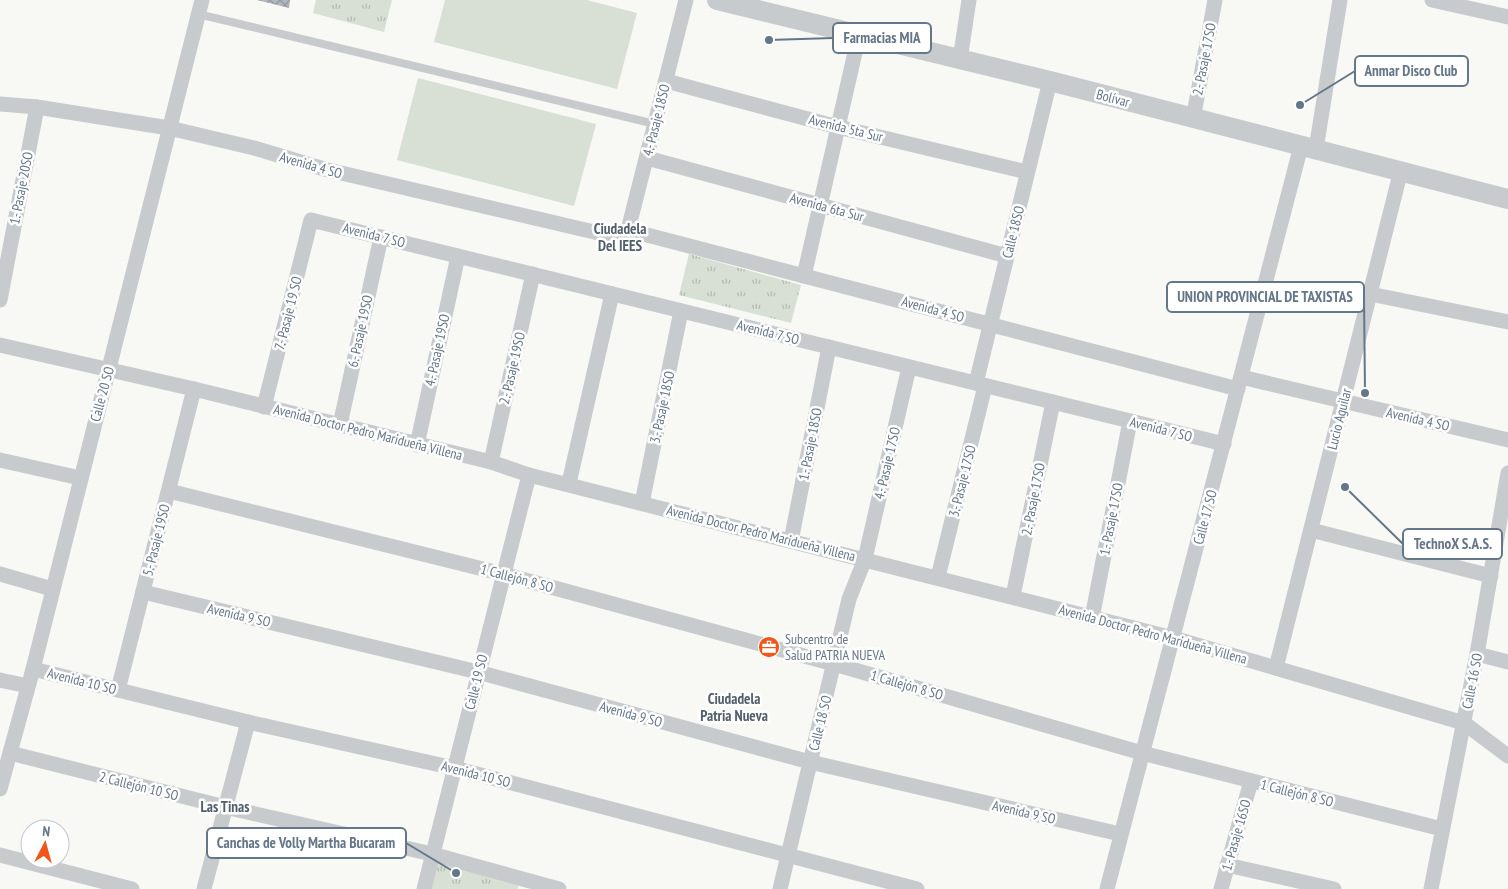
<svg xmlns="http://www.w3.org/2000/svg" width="1508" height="889" font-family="'PT Sans Narrow',sans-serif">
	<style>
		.park { fill: url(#park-tufts) }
		.pitch { fill: #d8e0d5 }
		.building { fill: url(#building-cross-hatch) }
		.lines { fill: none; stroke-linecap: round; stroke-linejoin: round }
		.service { stroke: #c7cbce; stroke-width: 8 }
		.minor { stroke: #c7cbce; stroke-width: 15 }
		.tertiary { stroke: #c7cbce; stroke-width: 20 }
		.labels { text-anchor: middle; stroke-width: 5; stroke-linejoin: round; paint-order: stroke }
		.street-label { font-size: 14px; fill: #647688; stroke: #fff }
		.poi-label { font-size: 14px; fill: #647688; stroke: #fff; text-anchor: start }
		.neighbourhood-label { font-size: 15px; font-weight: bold; fill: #53606c; stroke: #fff }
		.leader { fill: none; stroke: #647688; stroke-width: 2 }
		.callout-dot { fill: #647688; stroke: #fff; stroke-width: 2 }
		.callout { fill: #fff; stroke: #647688; stroke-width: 2 }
		.callout-label { font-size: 15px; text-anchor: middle; font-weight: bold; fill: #647688 }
	</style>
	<defs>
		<pattern id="park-tufts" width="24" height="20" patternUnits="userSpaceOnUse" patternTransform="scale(1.25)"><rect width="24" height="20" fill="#d8e0d5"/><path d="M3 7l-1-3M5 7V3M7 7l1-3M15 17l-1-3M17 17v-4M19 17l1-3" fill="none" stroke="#b3bab3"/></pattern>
		<pattern id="building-cross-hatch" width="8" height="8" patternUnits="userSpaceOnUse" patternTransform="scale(1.25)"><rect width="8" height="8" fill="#afb6bd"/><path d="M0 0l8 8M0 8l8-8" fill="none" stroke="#92999f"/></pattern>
	</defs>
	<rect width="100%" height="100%" fill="#f8f8f4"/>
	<g class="park">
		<polygon points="316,0 392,0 384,32 313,13"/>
		<polygon points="689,254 801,285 791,323 679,295"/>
		<polygon points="436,863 519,884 518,889 430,889"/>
	</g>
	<g class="pitch">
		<polygon points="445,0 587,0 637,13 617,89 434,42"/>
		<polygon points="418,78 596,124 574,206 397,160"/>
	</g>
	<polygon class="building" points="257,0 290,0 289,8"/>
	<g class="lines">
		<polyline class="service" points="198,14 655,124"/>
		<g class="minor">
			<polyline points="1432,0 1508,17"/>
			<polyline points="960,60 969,0"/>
			<polyline points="666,81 838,127 1027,172"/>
			<polyline points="0,104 37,107 169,128 254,148 324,169 620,238 628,230 686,0"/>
			<polyline points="1193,119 1215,0"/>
			<polyline points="1316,149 1340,0"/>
			<polyline points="647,158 1007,256"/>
			<polyline points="628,230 1238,389"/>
			<polyline points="804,276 859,35"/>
			<polyline points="1370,294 1508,322"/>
			<polyline points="0,300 37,107"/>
			<polyline points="0,345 194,389 491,462 529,475 1173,638 1464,723 1508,756"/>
			<polyline points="1241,377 1508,440"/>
			<polyline points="976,383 1050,81"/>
			<polyline points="264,407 311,220 1224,444"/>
			<polyline points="340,425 381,237"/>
			<polyline points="417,445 458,256"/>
			<polyline points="0,460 80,478"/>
			<polyline points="491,462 533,274"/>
			<polyline points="569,483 612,294"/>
			<polyline points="169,491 503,574 834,664 1142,753 1442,829"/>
			<polyline points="642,503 681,311"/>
			<polyline points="1311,530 1491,576"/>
			<polyline points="791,541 829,347"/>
			<polyline points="0,574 52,589"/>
			<polyline points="938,577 985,386"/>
			<polyline points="143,592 478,672 810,762 1120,834"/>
			<polyline points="1013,596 1053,402"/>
			<polyline points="1092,618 1130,421"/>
			<polyline points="1477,654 1508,662"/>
			<polyline points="1276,668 1401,170"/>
			<polyline points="33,669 248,722 454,768 917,889"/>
			<polyline points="0,680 28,686"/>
			<polyline points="118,690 194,389"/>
			<polyline points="10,753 225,807 432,854 559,889"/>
			<polyline points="0,789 33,669 202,0"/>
			<polyline points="0,855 132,889"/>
			<polyline points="1227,865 1334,889"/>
			<polyline points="204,889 248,722"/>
			<polyline points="424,889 529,475"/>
			<polyline points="780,889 849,599 865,559 909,367"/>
			<polyline points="1107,889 1301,146"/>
			<polyline points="1221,889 1251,781"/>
			<polyline points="1431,889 1477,654 1508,473"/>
		</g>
		<polyline class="tertiary" points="717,0 1050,81 1508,199"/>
	</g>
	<defs>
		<g id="office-disc" transform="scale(1.125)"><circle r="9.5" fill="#f1571b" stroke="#fff"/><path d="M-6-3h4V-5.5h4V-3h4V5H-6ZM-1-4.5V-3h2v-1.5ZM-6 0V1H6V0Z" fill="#fff"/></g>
	</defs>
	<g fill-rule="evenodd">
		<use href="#office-disc" x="769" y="647"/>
	</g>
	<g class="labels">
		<g class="street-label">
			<text transform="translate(1204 59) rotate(-79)" y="5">2.- Pasaje 17SO</text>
			<text transform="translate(1113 98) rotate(15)" y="5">Bolívar</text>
			<text transform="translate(656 120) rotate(-76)" y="5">4.- Pasaje 18SO</text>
			<text transform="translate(846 128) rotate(14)" y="5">Avenida 5ta Sur</text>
			<text transform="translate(311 165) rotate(16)" y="5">Avenida 4 SO</text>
			<text transform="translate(21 188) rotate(-79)" y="5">1.- Pasaje 20SO</text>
			<text transform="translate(827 207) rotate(15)" y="5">Avenida 6ta Sur</text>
			<text transform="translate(1013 232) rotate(-76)" y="5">Calle 18SO</text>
			<text transform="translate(374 235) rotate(14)" y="5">Avenida 7 SO</text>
			<text transform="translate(933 309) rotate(15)" y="5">Avenida 4 SO</text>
			<text transform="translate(288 313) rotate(-76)" y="5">7.- Pasaje 19 SO</text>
			<text transform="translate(360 331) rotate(-78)" y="5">6.- Pasaje 19SO</text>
			<text transform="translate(768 332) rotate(14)" y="5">Avenida 7 SO</text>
			<text transform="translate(437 350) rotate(-78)" y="5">4.- Pasaje 19SO</text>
			<text transform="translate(512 368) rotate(-77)" y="5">2.- Pasaje 19SO</text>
			<text transform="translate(102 394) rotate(-75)" y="5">Calle 20 SO</text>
			<text transform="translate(662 407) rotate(-78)" y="5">3.- Pasaje 18SO</text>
			<text transform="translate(1339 419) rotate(-76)" y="5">Lucio Aguilar</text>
			<text transform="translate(1418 419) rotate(13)" y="5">Avenida 4 SO</text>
			<text transform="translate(1161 429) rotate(14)" y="5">Avenida 7 SO</text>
			<text transform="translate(368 432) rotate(14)" y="5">Avenida Doctor Pedro Maridueña Villena</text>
			<text transform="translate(810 444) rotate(-79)" y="5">1.- Pasaje 18SO</text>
			<text transform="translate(887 463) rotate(-77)" y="5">4.- Pasaje 17SO</text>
			<text transform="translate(962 481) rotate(-76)" y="5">3.- Pasaje 17SO</text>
			<text transform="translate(1033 499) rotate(-79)" y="5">2.- Pasaje 17SO</text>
			<text transform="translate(1205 517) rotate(-75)" y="5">Calle 17 SO</text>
			<text transform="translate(1111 519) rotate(-79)" y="5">1.- Pasaje 17SO</text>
			<text transform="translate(761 533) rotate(14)" y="5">Avenida Doctor Pedro Maridueña Villena</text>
			<text transform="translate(156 540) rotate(-76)" y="5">5.- Pasaje 19SO</text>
			<text transform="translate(517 578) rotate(15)" y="5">1 Callejón 8 SO</text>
			<text transform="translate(239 615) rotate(13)" y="5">Avenida 9 SO</text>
			<text transform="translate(1153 634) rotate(15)" y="5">Avenida Doctor Pedro Maridueña Villena</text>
			<text transform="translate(82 681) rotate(14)" y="5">Avenida 10 SO</text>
			<text transform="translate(1472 681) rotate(-79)" y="5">Calle 16 SO</text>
			<text transform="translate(476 682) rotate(-76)" y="5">Calle 19 SO</text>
			<text transform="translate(907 685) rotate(16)" y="5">1 Callejón 8 SO</text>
			<text transform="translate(631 714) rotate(15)" y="5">Avenida 9 SO</text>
			<text transform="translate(820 723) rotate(-76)" y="5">Calle 18 SO</text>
			<text transform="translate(476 774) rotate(14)" y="5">Avenida 10 SO</text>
			<text transform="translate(139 786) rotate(14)" y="5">2 Callejón 10 SO</text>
			<text transform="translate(1297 793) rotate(14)" y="5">1 Callejón 8 SO</text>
			<text transform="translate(1024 812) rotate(13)" y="5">Avenida 9 SO</text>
			<text transform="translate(1236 835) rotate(-74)" y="5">1.- Pasaje 16SO</text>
		</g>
		<g class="poi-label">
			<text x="785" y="644">Subcentro de<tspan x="785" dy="16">Salud PATRIA NUEVA</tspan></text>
		</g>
		<g class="neighbourhood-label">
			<text x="620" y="234">Ciudadela<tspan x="620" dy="17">Del IEES</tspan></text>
			<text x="734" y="704">Ciudadela<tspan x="734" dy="17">Patria Nueva</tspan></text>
			<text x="225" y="812">Las Tinas</text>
		</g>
	</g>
	<path class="leader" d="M769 40L833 38M1300 105L1355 71M1365 393L1364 297M1345 487L1403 544M456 873L406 843"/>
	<g class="callout-dot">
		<circle cx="769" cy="40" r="5"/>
		<circle cx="1300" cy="105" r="5"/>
		<circle cx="1365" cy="393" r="5"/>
		<circle cx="1345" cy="487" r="5"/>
		<circle cx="456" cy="873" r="5"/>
	</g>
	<g class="callout">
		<rect x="833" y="23" width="98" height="30" rx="5"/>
		<rect x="1355" y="56" width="113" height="30" rx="5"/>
		<rect x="1167" y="282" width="197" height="30" rx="5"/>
		<rect x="1403" y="529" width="99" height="30" rx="5"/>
		<rect x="207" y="828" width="199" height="30" rx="5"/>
	</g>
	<g class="callout-label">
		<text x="882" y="43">Farmacias MIA</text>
		<text x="1411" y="76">Anmar Disco Club</text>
		<text x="1265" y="302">UNION PROVINCIAL DE TAXISTAS</text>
		<text x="1453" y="549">TechnoX S.A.S.</text>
		<text x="306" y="848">Canchas de Volly Martha Bucaram</text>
	</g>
	<g transform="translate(45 844) rotate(6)"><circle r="24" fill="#ffffff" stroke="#c1c8cf"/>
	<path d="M0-4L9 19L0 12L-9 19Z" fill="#f1571b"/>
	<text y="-8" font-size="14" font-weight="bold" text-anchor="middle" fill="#647688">N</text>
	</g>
</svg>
